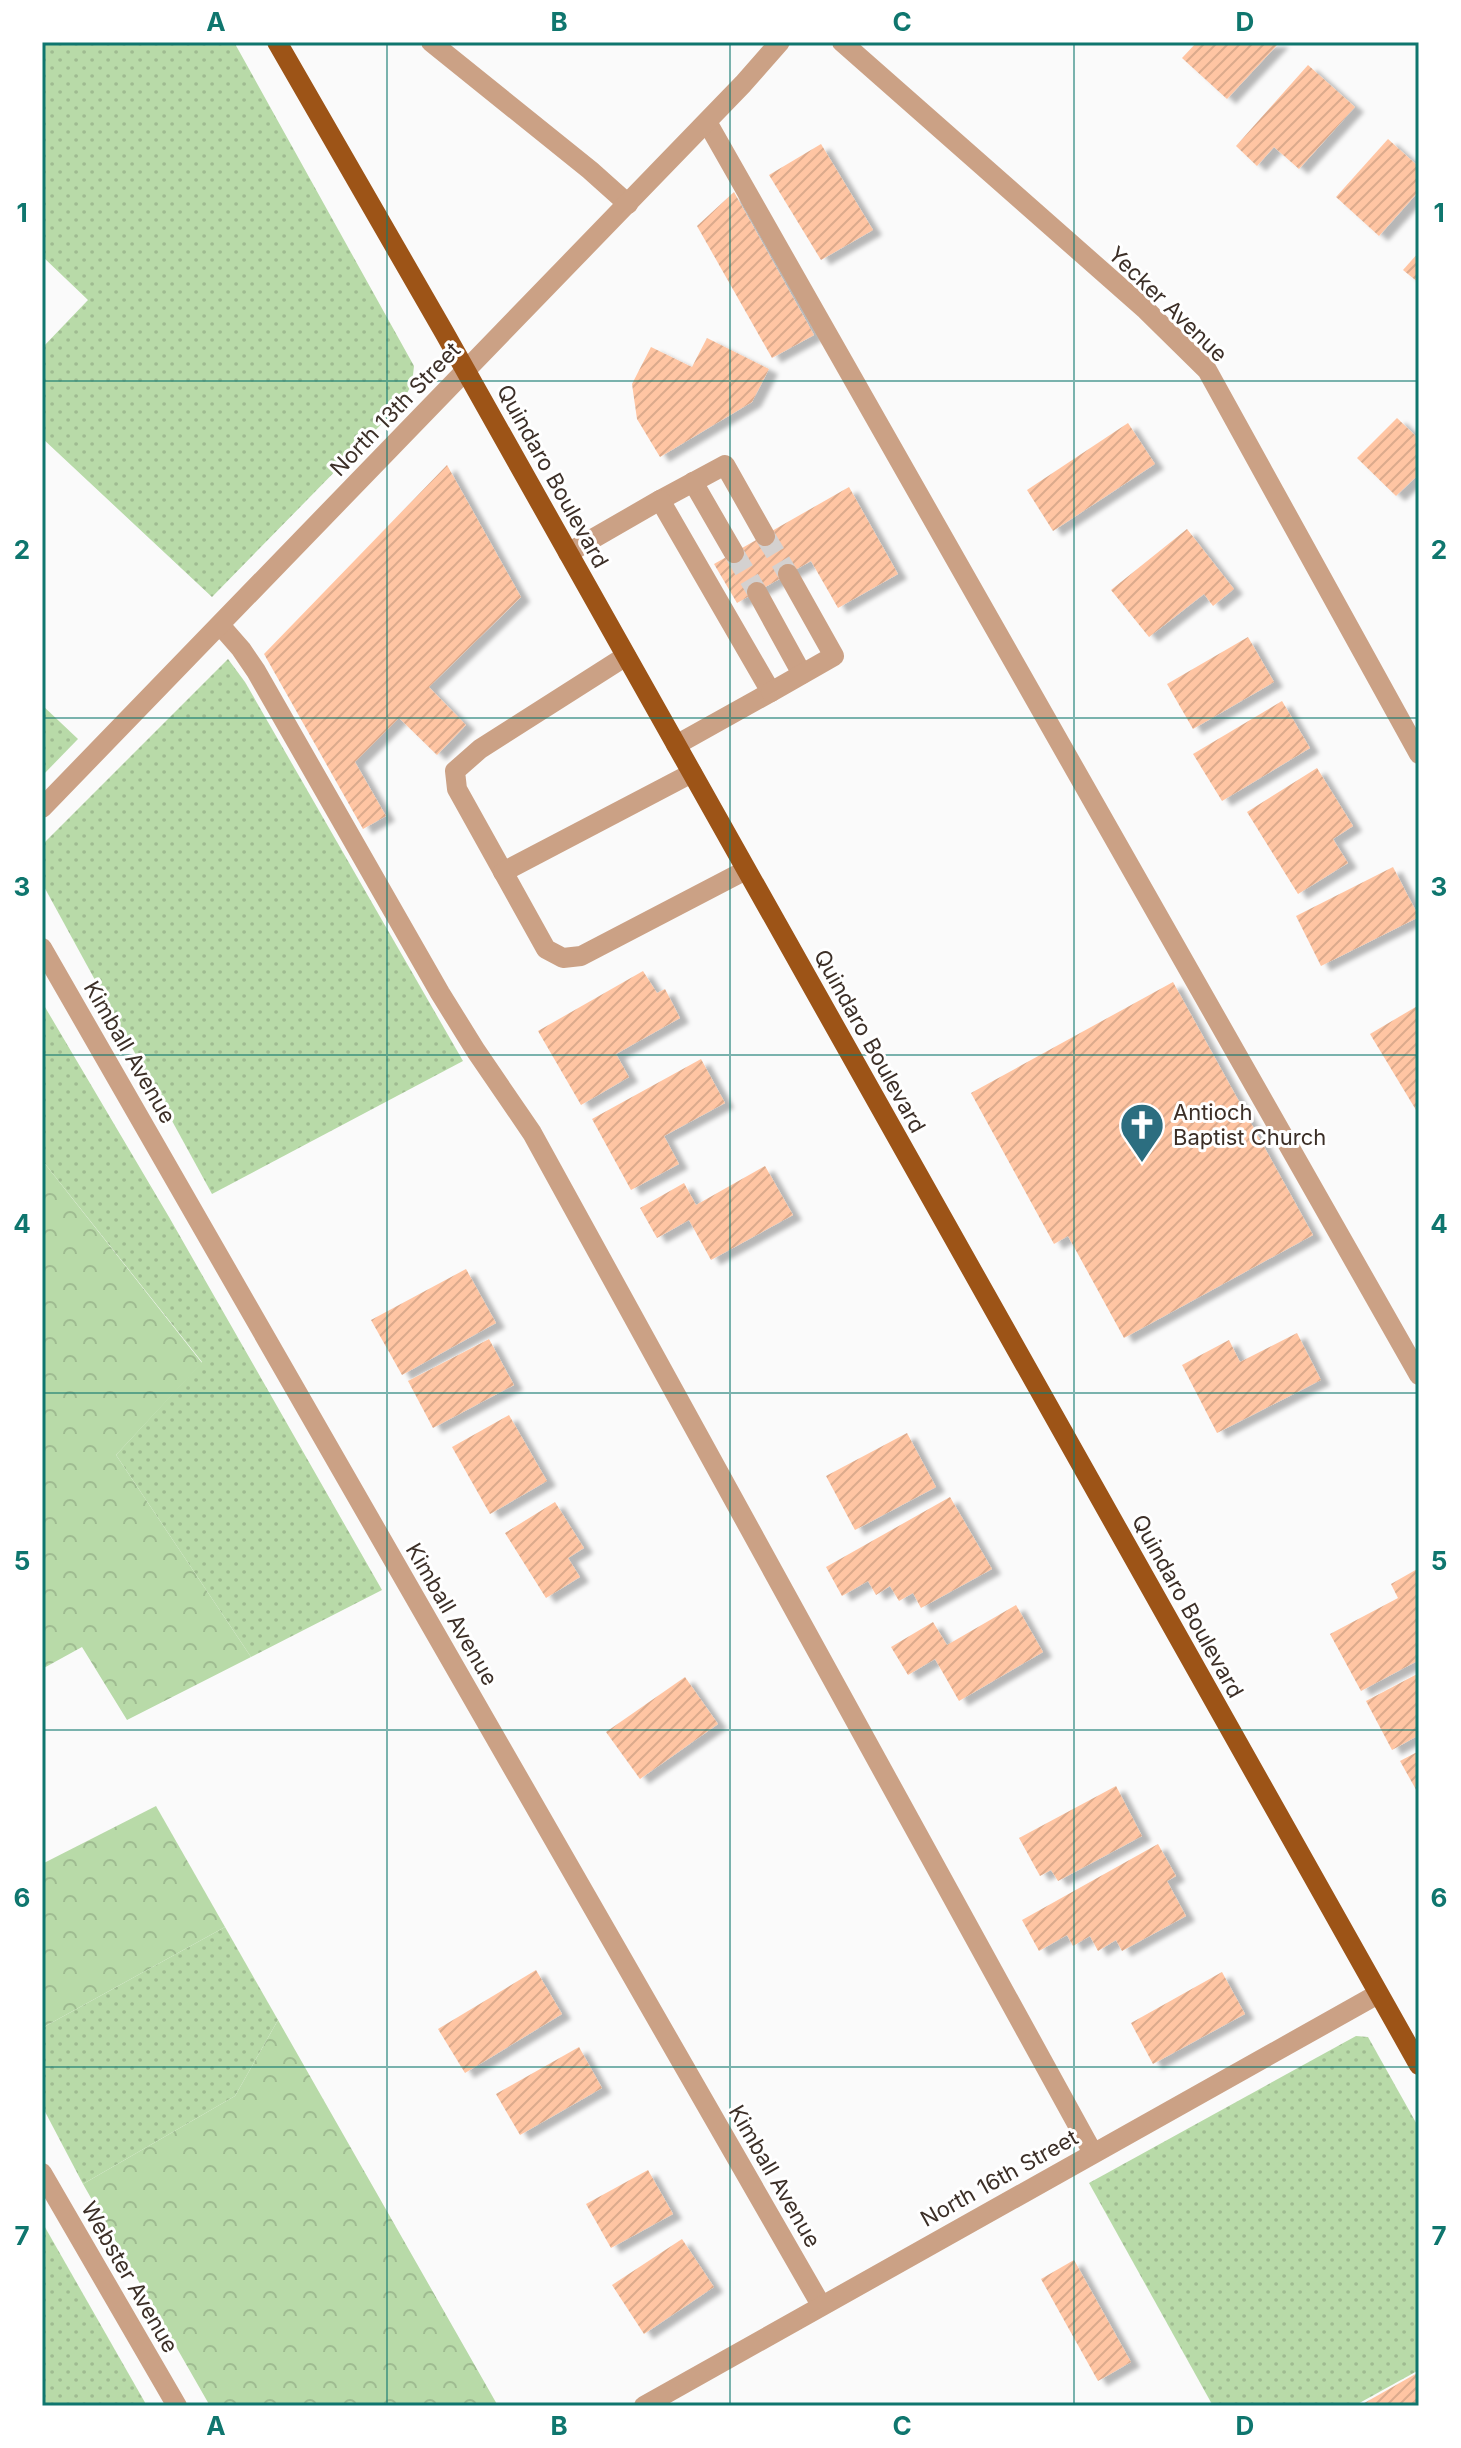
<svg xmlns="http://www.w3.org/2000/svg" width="1461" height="2448" font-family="Inter,sans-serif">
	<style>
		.grass { fill: url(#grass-dots) }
		.forest { fill: url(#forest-crowns) }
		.building { fill: url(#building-hatch); filter: url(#shadow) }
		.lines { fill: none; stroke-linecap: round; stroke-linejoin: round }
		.minor-tunnel { stroke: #d4d1d0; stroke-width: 20; stroke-dasharray: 20 10; stroke-linecap: butt }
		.minor { stroke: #cba185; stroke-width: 20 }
		.major { stroke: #9d5417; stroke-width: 20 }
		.grid { fill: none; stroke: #0f766e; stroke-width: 2; stroke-opacity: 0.55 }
		.labels { text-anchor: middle; stroke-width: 6; stroke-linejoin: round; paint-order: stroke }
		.street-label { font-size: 22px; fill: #3c2f27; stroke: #fff }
		.poi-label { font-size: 22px; fill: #3c2f27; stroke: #fff; text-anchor: start }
		.neatline { fill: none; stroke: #0f766e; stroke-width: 3 }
		.grid-label { font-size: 26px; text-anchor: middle; font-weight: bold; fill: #0f766e }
	</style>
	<defs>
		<pattern id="grass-dots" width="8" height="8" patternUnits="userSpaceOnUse" patternTransform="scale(2)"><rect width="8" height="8" fill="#b8daa8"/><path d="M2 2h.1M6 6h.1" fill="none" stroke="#9fbb91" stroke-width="1.8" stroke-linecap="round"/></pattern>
		<pattern id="forest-crowns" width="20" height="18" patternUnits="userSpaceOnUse" patternTransform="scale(2)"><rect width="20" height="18" fill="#b8daa8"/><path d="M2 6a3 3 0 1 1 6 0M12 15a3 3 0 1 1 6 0" fill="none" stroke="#9fbb91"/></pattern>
		<pattern id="building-hatch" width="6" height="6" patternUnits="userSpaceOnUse" patternTransform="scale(2)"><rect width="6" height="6" fill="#ffc5a3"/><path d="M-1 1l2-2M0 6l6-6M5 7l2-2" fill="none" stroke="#dbaa8c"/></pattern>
		<filter id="shadow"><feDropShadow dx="9" dy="5" stdDeviation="2" flood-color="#0004"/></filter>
	</defs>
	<rect width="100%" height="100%" fill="#fafafa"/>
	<g class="grass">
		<polygon points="42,42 234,42 414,366 412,384 401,404 212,597 42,438 42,348 88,300 42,256"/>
		<polygon points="228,659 245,682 463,1061 212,1194 42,883 42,845"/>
		<polygon points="42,705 78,739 42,776"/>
		<polygon points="42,1002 169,1217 382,1590 251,1657 116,1455 202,1362 42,1160"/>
		<polygon points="225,1927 278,2020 235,2096 83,2184 42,2106 42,2028"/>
		<polygon points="1356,2036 1368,2037 1419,2128 1419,2370 1354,2406 1213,2406 1089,2183"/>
		<polygon points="42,2222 147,2406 42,2406"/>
	</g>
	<g class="forest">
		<polygon points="42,1160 202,1363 116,1455 251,1657 127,1720 82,1647 42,1669"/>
		<polygon points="156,1806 225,1927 42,2028 42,1864"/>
		<polygon points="278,2020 498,2406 210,2406 83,2184 235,2096"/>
	</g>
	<g class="building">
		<polygon points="1197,42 1280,42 1227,99 1182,58"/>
		<polygon points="1308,65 1355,107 1299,169 1274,147 1257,166 1236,146"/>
		<polygon points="1388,139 1419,167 1419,191 1379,236 1336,197"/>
		<polygon points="821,144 873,230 821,260 769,175"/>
		<polygon points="734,192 814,335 772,358 697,226"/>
		<polygon points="1419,252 1419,283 1403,270"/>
		<polygon points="707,338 769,369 752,402 660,457 637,419 632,384 651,347 692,367"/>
		<polygon points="1397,418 1419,439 1419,474 1396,496 1357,458"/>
		<polygon points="1128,423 1155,464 1053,531 1027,490"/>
		<polygon points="447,465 521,597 429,687 466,725 437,755 399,718 355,762 386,816 363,829 264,654"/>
		<polygon points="849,487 898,574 838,608 811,561 737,603 714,564"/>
		<polygon points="1187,529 1234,589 1213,606 1204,594 1149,637 1111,590"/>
		<polygon points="1248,637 1274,682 1193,729 1167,684"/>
		<polygon points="1282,701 1310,748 1222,801 1193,754"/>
		<polygon points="1317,768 1353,826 1333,839 1348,863 1298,894 1247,812"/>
		<polygon points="1393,867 1419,917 1321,966 1296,916"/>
		<polygon points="643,971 657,993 665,989 680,1018 616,1054 629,1077 581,1105 538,1031"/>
		<polygon points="1173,982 1313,1235 1124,1338 1068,1236 1054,1244 971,1093"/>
		<polygon points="1419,1005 1419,1115 1370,1034"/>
		<polygon points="701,1059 725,1103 664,1136 679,1164 631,1190 592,1119"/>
		<polygon points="765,1166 793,1215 711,1260 689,1220 657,1238 640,1208 684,1183 696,1205"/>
		<polygon points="466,1269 496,1323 402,1375 371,1320"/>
		<polygon points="1297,1333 1321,1380 1217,1433 1182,1365 1229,1340 1240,1362"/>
		<polygon points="489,1339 514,1385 433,1428 408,1381"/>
		<polygon points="509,1415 547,1481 490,1514 452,1447"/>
		<polygon points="907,1433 936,1487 855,1530 826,1476"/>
		<polygon points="950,1497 992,1569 921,1608 913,1593 899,1601 890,1586 876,1595 868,1581 842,1596 826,1567"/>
		<polygon points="555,1502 584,1548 568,1558 580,1577 546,1598 505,1533"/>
		<polygon points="1419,1568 1419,1660 1361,1691 1330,1634 1398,1598 1391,1584"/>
		<polygon points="1016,1605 1043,1652 959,1701 935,1659 908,1675 891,1647 933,1622 947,1645"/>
		<polygon points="1419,1673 1419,1735 1392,1750 1366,1701"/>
		<polygon points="685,1677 718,1724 640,1779 606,1732"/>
		<polygon points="1419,1751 1419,1795 1400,1761"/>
		<polygon points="1116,1786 1142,1836 1058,1881 1051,1870 1040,1876 1019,1838"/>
		<polygon points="1158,1844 1176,1876 1167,1881 1186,1916 1122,1951 1116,1940 1098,1951 1090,1936 1073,1946 1067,1935 1039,1951 1022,1920"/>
		<polygon points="536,1970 562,2014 465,2073 438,2029"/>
		<polygon points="1222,1972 1245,2014 1153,2064 1131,2023"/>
		<polygon points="579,2047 602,2088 520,2135 496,2094"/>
		<polygon points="648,2170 673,2214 611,2248 586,2204"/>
		<polygon points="682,2239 714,2287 644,2334 612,2285"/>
		<polygon points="1074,2260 1131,2362 1098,2381 1041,2279"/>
		<polygon points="1419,2372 1419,2406 1359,2406"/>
	</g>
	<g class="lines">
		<g class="minor-tunnel">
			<polyline points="765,536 788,574"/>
			<polyline points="734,553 757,592"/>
		</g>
		<g class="minor">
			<polyline points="431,42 590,170 628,204"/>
			<polyline points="842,42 1146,310 1207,370 1419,754"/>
			<polyline points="707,122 1419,1375"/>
			<polyline points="693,482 734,553"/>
			<polyline points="660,500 725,465 765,536"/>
			<polyline points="568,553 660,500 771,692 676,745"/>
			<polyline points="757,592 802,674"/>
			<polyline points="220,625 241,649 256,671 440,993 476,1051 532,1133 1093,2153"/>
			<polyline points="626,656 480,749 455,771 457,789 546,949 563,958 581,956 746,870"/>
			<polyline points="771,692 834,656 788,574"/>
			<polyline points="42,808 743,84 780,42"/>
			<polyline points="503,872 692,773"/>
			<polyline points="42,948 821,2305"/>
			<polyline points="42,2173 177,2406"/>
			<polyline points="644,2406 1378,1994"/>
		</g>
		<polyline class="major" points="277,42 444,332 1419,2065"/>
	</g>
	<path class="grid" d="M 387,42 L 387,2406M 730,42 L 730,2406M 1074,42 L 1074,2406M 42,381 L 1419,381M 42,718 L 1419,718M 42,1055 L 1419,1055M 42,1393 L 1419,1393M 42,1730 L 1419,1730M 42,2067 L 1419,2067"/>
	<defs>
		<g id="church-pin" transform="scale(2.3)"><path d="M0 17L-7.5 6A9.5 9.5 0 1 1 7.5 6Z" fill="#2c6e80" stroke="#fff"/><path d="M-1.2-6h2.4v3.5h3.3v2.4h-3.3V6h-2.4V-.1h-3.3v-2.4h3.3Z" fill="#fff"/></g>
	</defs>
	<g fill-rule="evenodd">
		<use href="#church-pin" x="1142" y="1125"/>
	</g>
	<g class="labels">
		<g class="street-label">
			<text transform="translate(1168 304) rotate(44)" y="8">Yecker Avenue</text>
			<text transform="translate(395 409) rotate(-46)" y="8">North 13th Street</text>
			<text transform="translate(553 476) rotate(61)" y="8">Quindaro Boulevard</text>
			<text transform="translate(870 1041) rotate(61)" y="8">Quindaro Boulevard</text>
			<text transform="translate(130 1052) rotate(60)" y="8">Kimball Avenue</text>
			<text transform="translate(1188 1606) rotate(61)" y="8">Quindaro Boulevard</text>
			<text transform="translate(452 1614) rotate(60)" y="8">Kimball Avenue</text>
			<text transform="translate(775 2176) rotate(60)" y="8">Kimball Avenue</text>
			<text transform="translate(999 2178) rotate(-29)" y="8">North 16th Street</text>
			<text transform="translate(130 2277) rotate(60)" y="8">Webster Avenue</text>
		</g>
		<g class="poi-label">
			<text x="1173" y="1120">Antioch<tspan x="1173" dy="25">Baptist Church</tspan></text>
		</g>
	</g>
	<rect width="1461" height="2448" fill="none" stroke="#ffffff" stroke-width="88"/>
	<rect x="44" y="44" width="1373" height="2360" class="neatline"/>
	<g class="grid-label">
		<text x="216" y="31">A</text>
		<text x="559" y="31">B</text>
		<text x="902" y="31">C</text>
		<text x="1245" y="31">D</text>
		<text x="22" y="222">1</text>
		<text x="1439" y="222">1</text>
		<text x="22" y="559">2</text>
		<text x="1439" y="559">2</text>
		<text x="22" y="896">3</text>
		<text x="1439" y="896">3</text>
		<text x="22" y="1233">4</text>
		<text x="1439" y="1233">4</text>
		<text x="22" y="1570">5</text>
		<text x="1439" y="1570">5</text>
		<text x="22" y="1907">6</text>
		<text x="1439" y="1907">6</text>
		<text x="22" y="2245">7</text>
		<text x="1439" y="2245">7</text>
		<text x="216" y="2435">A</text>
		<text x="559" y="2435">B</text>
		<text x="902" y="2435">C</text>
		<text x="1245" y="2435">D</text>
	</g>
</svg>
